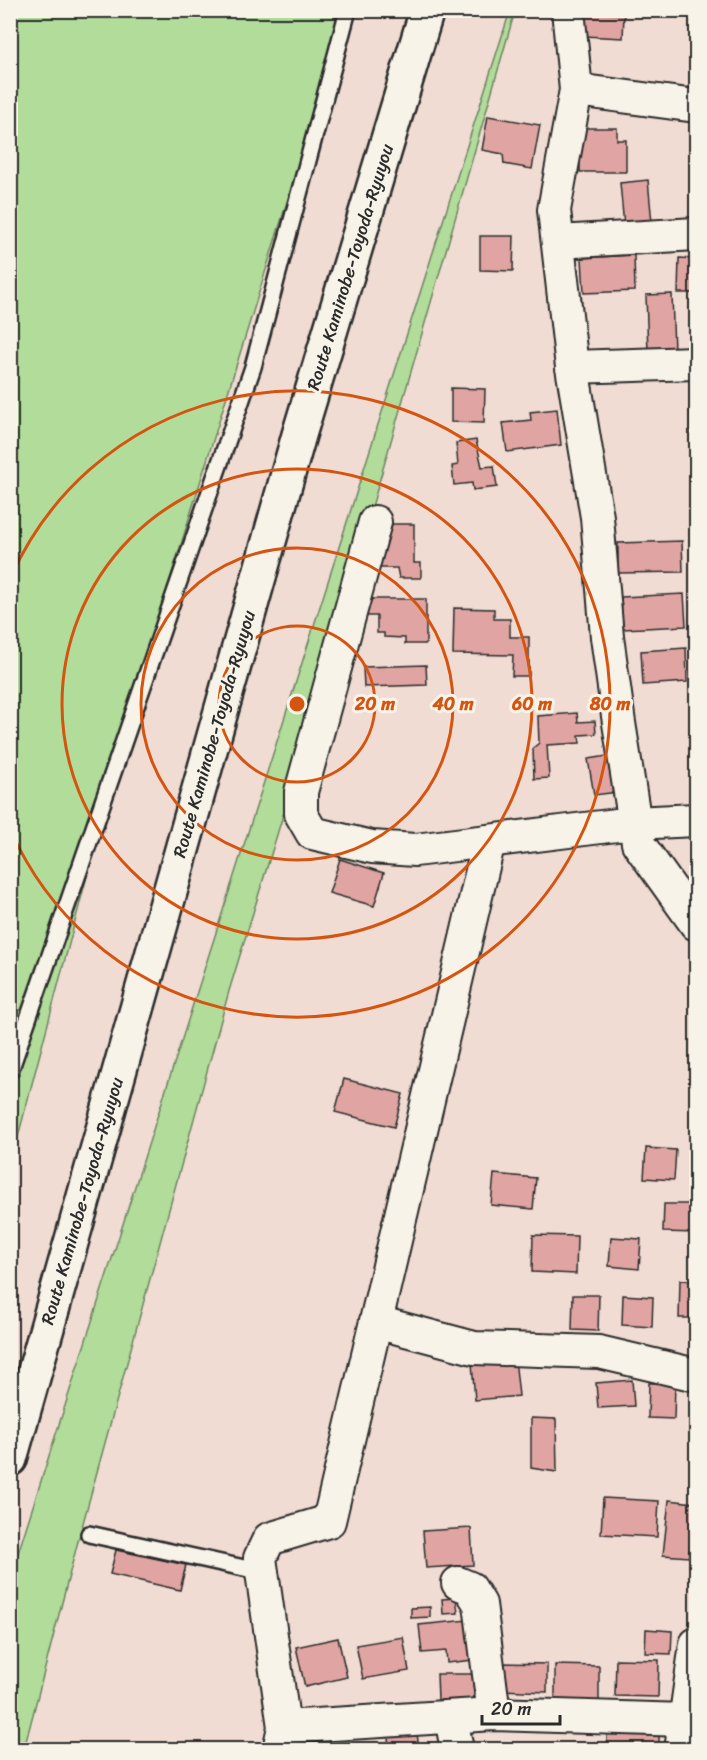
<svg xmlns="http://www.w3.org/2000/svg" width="707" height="1760" font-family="Sriracha,sans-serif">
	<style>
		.green { fill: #b1dc9a; stroke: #6e8462; stroke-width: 1.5 }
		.building { fill: #e0a5a2; stroke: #2b2b2b; stroke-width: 1.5 }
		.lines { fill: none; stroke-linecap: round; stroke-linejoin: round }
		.lane-casing { stroke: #2b2b2b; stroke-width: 20 }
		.street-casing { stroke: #2b2b2b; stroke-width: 36 }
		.secondary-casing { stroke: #2b2b2b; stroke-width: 38 }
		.lane { stroke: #f7f3e8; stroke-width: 15 }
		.street { stroke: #f7f3e8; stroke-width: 32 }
		.secondary { stroke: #f7f3e8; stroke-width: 33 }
		.ring { fill: none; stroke: #d5540f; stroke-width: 3 }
		.labels { text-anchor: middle; stroke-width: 6; stroke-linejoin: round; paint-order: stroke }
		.street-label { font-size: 18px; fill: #2b2b2b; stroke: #f7f3e8 }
		.centre { fill: #d5540f; stroke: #f7f3e8; stroke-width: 3 }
		.ring-label { font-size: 18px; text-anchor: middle; font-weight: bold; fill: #d5540f; stroke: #f7f3e8; stroke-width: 6; stroke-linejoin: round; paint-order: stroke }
	</style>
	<rect width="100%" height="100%" fill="#f0dcd3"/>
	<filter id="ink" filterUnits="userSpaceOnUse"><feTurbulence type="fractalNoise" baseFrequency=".0167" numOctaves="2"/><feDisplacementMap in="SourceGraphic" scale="12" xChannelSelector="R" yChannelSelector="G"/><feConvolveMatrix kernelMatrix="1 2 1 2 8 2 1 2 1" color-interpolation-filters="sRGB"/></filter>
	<g filter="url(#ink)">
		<g class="green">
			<polygon points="11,11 346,11 139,680 11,1163"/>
			<polygon points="510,11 515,11 284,812 229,991 77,1545 24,1749 11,1750 11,1575"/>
		</g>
		<g class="building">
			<polygon points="585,12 624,14 623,38 584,36"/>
			<polygon points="488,116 540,125 532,169 504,164 503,154 482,150"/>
			<polygon points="580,128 617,128 617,140 626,140 626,172 580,172"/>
			<polygon points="648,180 652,223 624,226 620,183"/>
			<polygon points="480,236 514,236 513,271 480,270"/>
			<polygon points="634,255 635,291 584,293 582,258"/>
			<polygon points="679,258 696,259 696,293 678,293"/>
			<polygon points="672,294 674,351 648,352 646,295"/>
			<polygon points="690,378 696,378 696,441 691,442"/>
			<polygon points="451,388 485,389 484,423 451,422"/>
			<polygon points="557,409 561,445 507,452 503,423 531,420 530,412"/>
			<polygon points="476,440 482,467 494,466 497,487 473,490 472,483 454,485 452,466 458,465 456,443"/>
			<polygon points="386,524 414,524 414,563 421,563 421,578 399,578 397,568 378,568"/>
			<polygon points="682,541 683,572 618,573 618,543"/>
			<polygon points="684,594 686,626 623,629 621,597"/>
			<polygon points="365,599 426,599 426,644 405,644 405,638 384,637 384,633 377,633 377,616 365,616"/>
			<polygon points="454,608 494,609 494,619 510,619 510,637 529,637 529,676 512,676 513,655 453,654"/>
			<polygon points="686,648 687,682 643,685 641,651"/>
			<polygon points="426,665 427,685 364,687 363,667"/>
			<polygon points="577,713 578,722 595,721 596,734 579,735 580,743 547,745 549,778 534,779 533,748 539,743 538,716"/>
			<polygon points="613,755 618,792 594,795 588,759"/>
			<polygon points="340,859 384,873 374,906 329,893"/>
			<polygon points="344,1079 403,1094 394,1127 335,1112"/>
			<polygon points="646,1148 676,1150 674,1180 644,1178"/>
			<polygon points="695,1152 696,1152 696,1182 693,1182"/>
			<polygon points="494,1174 536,1178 533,1209 491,1205"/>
			<polygon points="664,1204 696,1204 696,1233 663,1232"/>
			<polygon points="533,1235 577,1236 576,1274 532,1272"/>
			<polygon points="611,1237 641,1239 639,1269 609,1266"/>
			<polygon points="680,1280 696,1281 696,1318 679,1318"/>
			<polygon points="573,1295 599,1295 598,1331 572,1330"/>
			<polygon points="623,1295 653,1297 652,1327 622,1325"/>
			<polygon points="515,1359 519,1396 475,1400 472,1363"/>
			<polygon points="632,1380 634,1406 598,1408 596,1383"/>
			<polygon points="649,1383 675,1383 674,1419 648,1418"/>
			<polygon points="531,1418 556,1419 557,1472 531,1468"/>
			<polygon points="603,1498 659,1501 657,1537 601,1534"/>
			<polygon points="669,1500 694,1503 689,1557 663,1555"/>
			<polygon points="471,1528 473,1565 426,1568 423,1531"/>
			<polygon points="116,1550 186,1565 180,1590 110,1574"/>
			<polygon points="456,1598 458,1613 443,1614 442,1599"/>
			<polygon points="430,1607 430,1617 411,1618 411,1608"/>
			<polygon points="468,1620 473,1660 447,1663 446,1651 422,1653 419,1625"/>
			<polygon points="646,1629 672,1631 671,1654 645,1653"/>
			<polygon points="403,1637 409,1671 363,1679 356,1645"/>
			<polygon points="338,1638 347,1677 305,1687 296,1647"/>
			<polygon points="616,1659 659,1660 658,1697 615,1696"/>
			<polygon points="501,1663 547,1664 547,1692 500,1690"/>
			<polygon points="555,1665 599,1666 599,1702 555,1701"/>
			<polygon points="437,1674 473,1674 474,1699 438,1700"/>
			<polygon points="607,1730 659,1731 659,1750 607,1750"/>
			<polygon points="417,1733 419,1750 389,1750 388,1736"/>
			<polygon points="436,1743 437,1746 441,1745 441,1750 425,1750 424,1744"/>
		</g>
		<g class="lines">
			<g class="lane-casing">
				<g id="lane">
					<polyline points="10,1071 253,367 348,10"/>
					<polyline points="89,1534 262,1572"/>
				</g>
			</g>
			<g class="street-casing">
				<g id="street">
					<polyline points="568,10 576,90 554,210 572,367 597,517 607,637 619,723 638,843 696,924"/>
					<polyline points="576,90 696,106"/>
					<polyline points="558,242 696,234"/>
					<polyline points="572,367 696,363"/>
					<polyline points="375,522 301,792 301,814 312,833 372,847 415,850 633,823 696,820"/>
					<polyline points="376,1322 474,1348 599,1352 696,1375"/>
					<polyline points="458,1583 470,1588 480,1604 494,1714"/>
					<polyline points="451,1717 457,1750"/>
					<polyline points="284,1727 494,1714 685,1720"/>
					<polyline points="279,1750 284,1727 260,1558 269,1539 329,1521 489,841"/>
					<polyline points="681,1750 696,1644"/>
				</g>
			</g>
			<g class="secondary-casing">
				<polyline id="secondary" points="10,1459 299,435 427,10"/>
			</g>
			<use href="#lane" class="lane"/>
			<use href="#street" class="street"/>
			<use href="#secondary" class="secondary"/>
		</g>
	</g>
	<g class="ring">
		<circle cx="297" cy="704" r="78"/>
		<circle cx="297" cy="704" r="156"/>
		<circle cx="297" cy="704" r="235"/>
		<path d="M11 577A313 313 0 1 1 11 831"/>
	</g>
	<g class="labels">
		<g class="street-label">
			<text transform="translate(350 267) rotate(-73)" y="6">Route Kaminobe-Toyoda-Ryuyou</text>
			<text transform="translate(214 734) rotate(-74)" y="6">Route Kaminobe-Toyoda-Ryuyou</text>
			<text transform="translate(82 1201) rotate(-74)" y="6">Route Kaminobe-Toyoda-Ryuyou</text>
		</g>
	</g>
	<circle cx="297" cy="704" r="9" class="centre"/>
	<g class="ring-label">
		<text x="375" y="710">20 m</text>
		<text x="453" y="710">40 m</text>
		<text x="532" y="710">60 m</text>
		<text x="610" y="710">80 m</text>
	</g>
	<rect width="707" height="1760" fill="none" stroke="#f7f3e8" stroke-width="36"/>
	<rect x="18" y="18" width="671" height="1724" fill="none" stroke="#2b2b2b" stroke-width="2" filter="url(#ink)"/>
	<path d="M482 1715v9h78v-9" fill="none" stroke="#2b2b2b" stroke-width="3"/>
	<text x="491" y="1715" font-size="18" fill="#2b2b2b" stroke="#f7f3e8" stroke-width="4.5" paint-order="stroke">20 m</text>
</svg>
